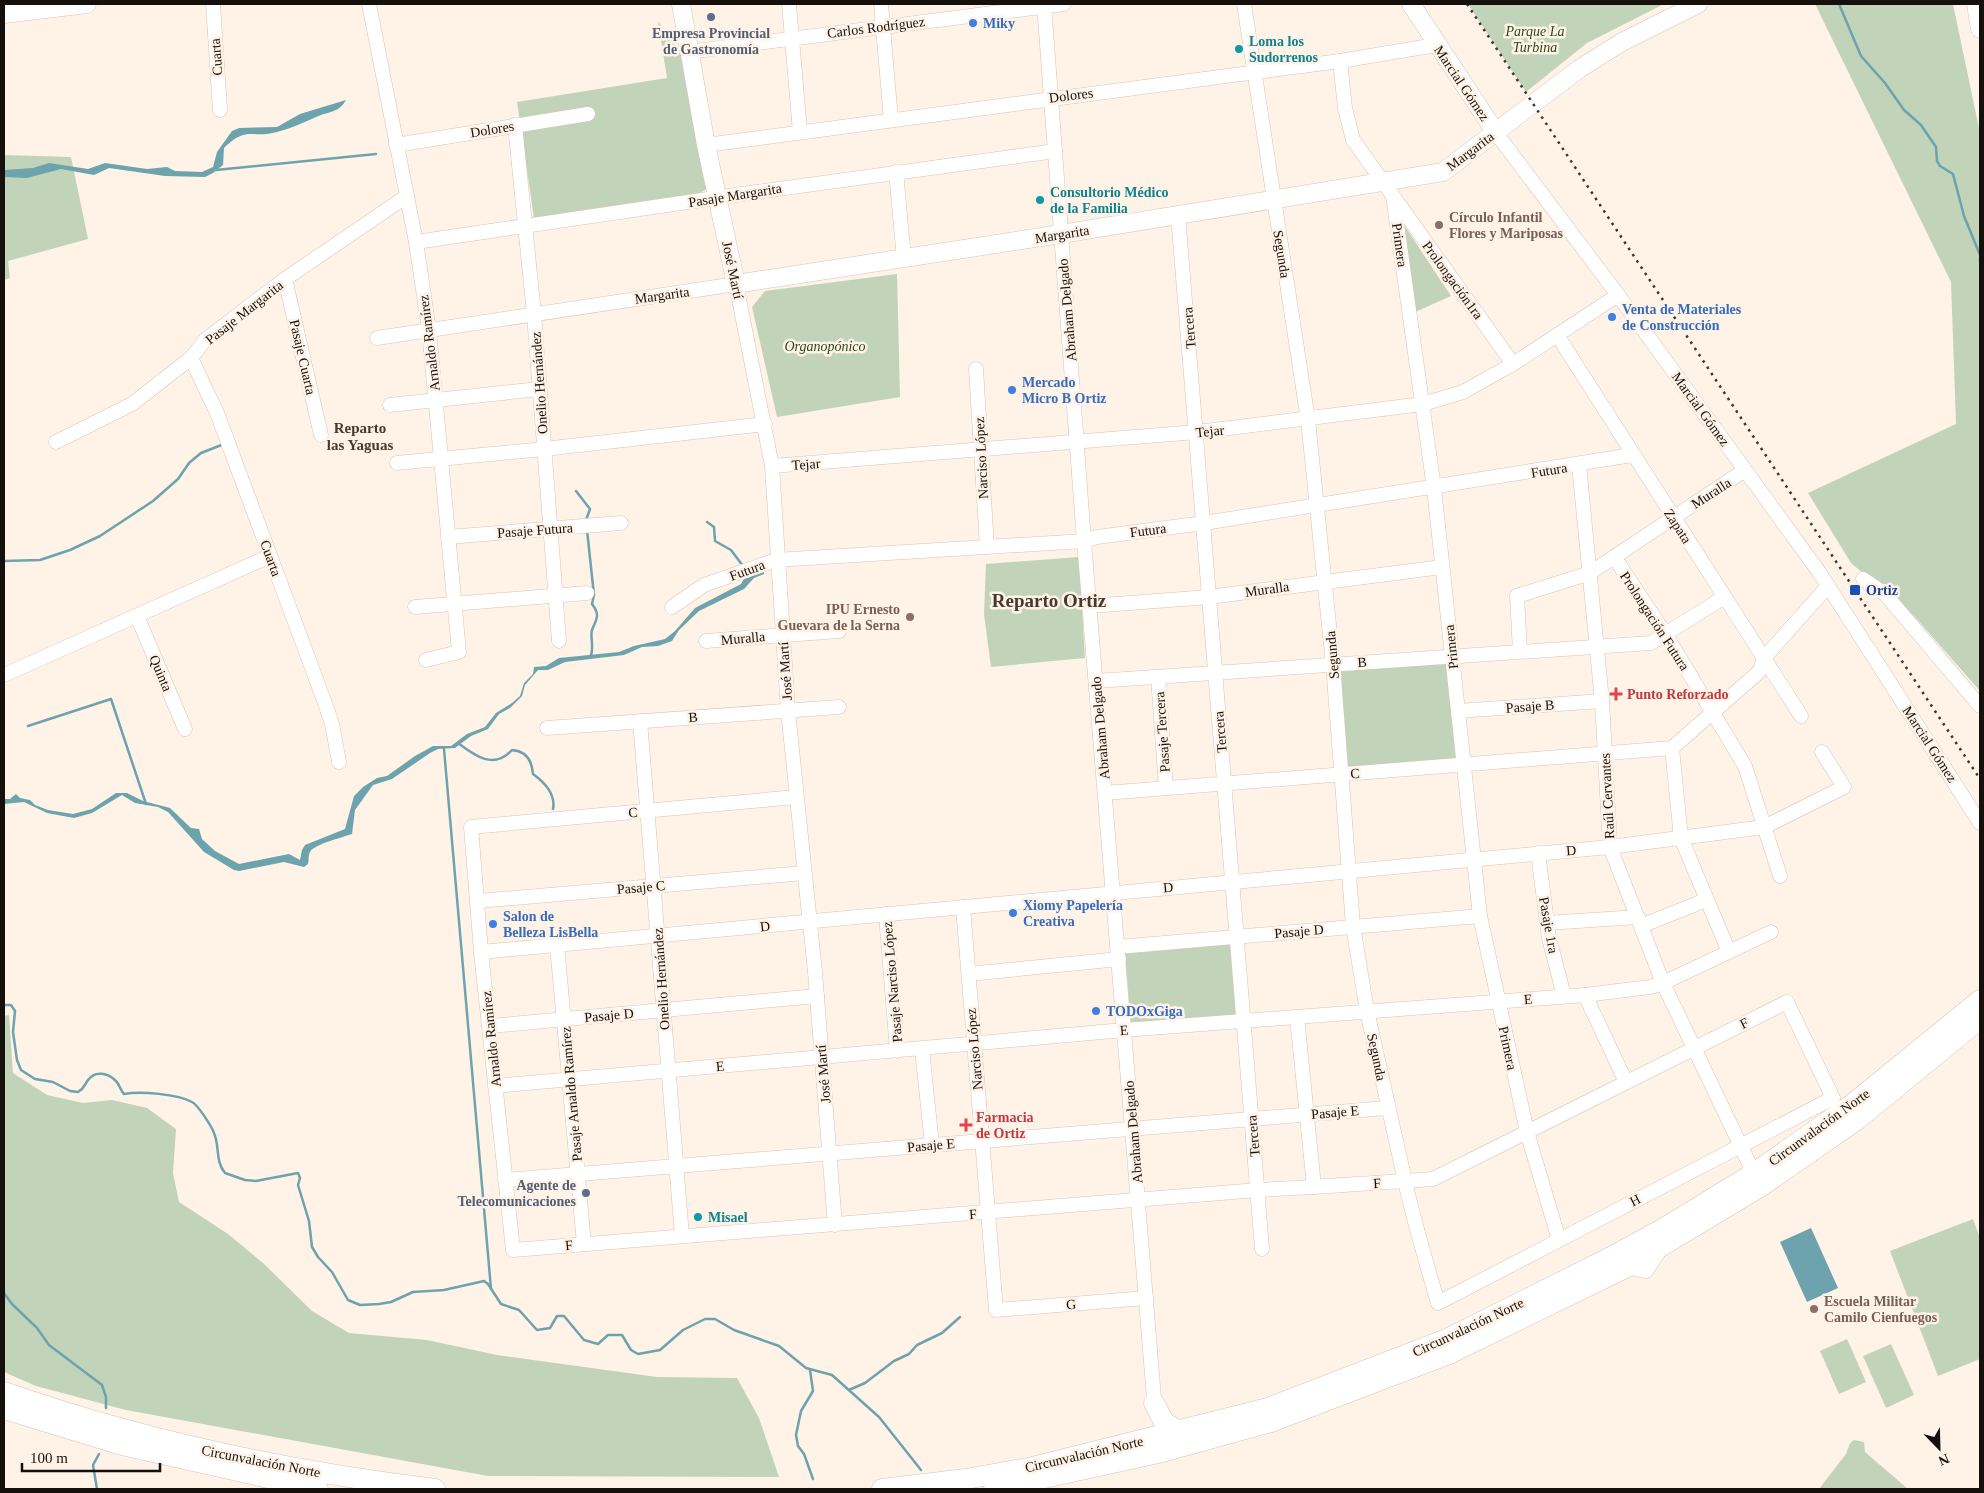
<svg xmlns="http://www.w3.org/2000/svg" width="1984" height="1493" font-family="'Times New Roman',serif">
	<style>
		.green { fill: #c1d4ba }
		.water { fill: #6da3ad }
		.lines { fill: none; stroke-linecap: round; stroke-linejoin: round }
		.stream { stroke: #6da3ad; stroke-width: 2.5 }
		.minor-casing { stroke: #d4c4b8; stroke-width: 15 }
		.major-casing { stroke: #d4c4b8; stroke-width: 19 }
		.highway-casing { stroke: #d4c4b8; stroke-width: 21 }
		.minor { stroke: #fff; stroke-width: 14 }
		.major { stroke: #fff; stroke-width: 18 }
		.highway { stroke: #fff; stroke-width: 20 }
		.rail { stroke: #3c3630; stroke-width: 2.5; stroke-dasharray: 2.5 5; stroke-linecap: butt }
		.service-dot { fill: #5c6f8a; stroke: #fff2e7; stroke-width: 2 }
		.shop-dot { fill: #3f7fe0; stroke: #fff2e7; stroke-width: 2 }
		.culture-dot { fill: #0f9aa8; stroke: #fff2e7; stroke-width: 2 }
		.education-dot { fill: #8d6e63; stroke: #fff2e7; stroke-width: 2 }
		.transit-dot { fill: #1a4fb4; stroke: #fff2e7; stroke-width: 2 }
		.health-dot { fill: #e0444e; stroke: #fff2e7; stroke-width: 2 }
		.labels { text-anchor: middle; stroke-width: 5; stroke-linejoin: round; paint-order: stroke }
		.shop-label { font-size: 14px; font-weight: bold; fill: #366cbe; stroke: #fff2e7; text-anchor: start }
		.street-label { font-size: 14px; fill: #15100c; stroke: #fff2e7 }
		.park-label { font-size: 14px; font-style: italic; fill: #294b17; stroke: #fff2e7 }
		.service-label { font-size: 14px; font-weight: bold; fill: #4e5e75; stroke: #fff2e7 }
		.culture-label { font-size: 14px; font-weight: bold; fill: #0d838f; stroke: #fff2e7; text-anchor: start }
		.education-label { font-size: 14px; font-weight: bold; fill: #785e54; stroke: #fff2e7; text-anchor: start }
		.transit-label { font-size: 14px; font-weight: bold; fill: #164399; stroke: #fff2e7; text-anchor: start }
		.health-label { font-size: 14px; font-weight: bold; fill: #be3a42; stroke: #fff2e7; text-anchor: start }
		.neighbourhood-label { font-size: 15px; font-weight: bold; fill: #46392f; stroke: #fff2e7 }
		.district-label { font-size: 19px; font-weight: bold; fill: #46392f; stroke: #fff2e7 }
	</style>
	<rect width="100%" height="100%" fill="#fff2e7"/>
	<g class="green">
		<polygon points="1468,4 1664,4 1587,43 1526,92"/>
		<polygon points="1815,4 1953,4 1980,133 1980,691 1915,617 1851,563 1808,493 1956,424 1951,282"/>
		<polygon points="658,21 683,57 708,188 700,193 534,218 517,102 667,78"/>
		<polygon points="4,155 71,157 88,239 8,261 10,278 4,280"/>
		<polygon points="1402,222 1451,296 1413,313"/>
		<polygon points="897,274 900,397 777,417 752,307 765,291"/>
		<polygon points="1079,557 1085,658 991,667 984,614 986,564"/>
		<polygon points="1449,662 1456,761 1344,769 1338,670"/>
		<polygon points="1230,943 1236,1015 1131,1024 1125,953"/>
		<polygon points="9,1015 13,1073 47,1095 83,1103 112,1100 147,1108 176,1129 173,1173 179,1202 228,1234 263,1263 312,1311 349,1333 427,1340 497,1355 657,1377 737,1378 759,1418 779,1477 488,1476 126,1410 36,1386 4,1372 4,1016"/>
		<polygon points="1973,1219 1980,1238 1980,1359 1938,1376 1890,1251"/>
		<polygon points="1847,1339 1866,1382 1839,1394 1820,1351"/>
		<polygon points="1891,1344 1914,1395 1886,1408 1863,1356"/>
		<polygon points="1854,1440 1864,1442 1865,1452 1908,1489 1819,1489 1846,1454 1850,1443"/>
	</g>
	<g class="water">
		<path d="M 346,100 C 339,112 332,111 321,115 C 306,121 293,128 277,132 C 252,139 247,125 224,148 L 223,165 L 213,173 L 205,177 L 165,176 L 109,168 L 94,175 L 61,169 L 27,178 L 4,177 L 4,170 L 33,168 L 49,163 L 88,169 L 105,163 L 147,169 L 167,167 L 175,171 L 202,172 L 213,167 L 217,152 L 232,131 L 239,128 L 277,127 L 300,114 Z"/>
		<path d="M 764,570 L 764,574 L 754,578 L 744,589 L 699,611 L 679,630 L 672,641 L 658,646 L 642,647 L 624,655 L 565,662 L 548,670 L 538,670 L 525,685 L 522,696 L 510,708 L 499,714 L 488,729 L 471,736 L 455,748 L 438,749 L 430,753 L 392,779 L 373,785 L 355,810 L 352,834 C 344,837 314,844 310,852 C 308,855 309,861 308,864 L 304,867 L 284,862 L 239,871 L 234,870 L 204,852 L 168,812 L 158,807 L 135,803 L 122,795 L 92,813 L 74,818 L 47,813 L 24,802 L 4,804 L 4,799 L 10,799 L 16,794 L 20,798 L 30,800 L 35,805 L 48,810 L 73,814 L 92,809 L 116,793 L 127,793 L 143,801 L 170,808 L 191,828 L 199,829 L 202,839 L 215,851 L 239,864 L 289,854 L 300,860 L 302,850 L 305,845 L 345,829 L 354,796 L 363,787 L 377,778 L 387,776 L 415,756 L 433,746 L 451,746 L 467,734 L 485,727 L 496,713 L 512,703 L 520,696 L 524,683 L 533,674 L 534,667 L 546,666 L 559,658 L 619,652 L 634,646 L 665,639 L 675,631 L 695,608 L 741,584 L 745,577 Z"/>
		<polygon points="1811,1228 1838,1288 1807,1302 1780,1242"/>
	</g>
	<g class="lines">
		<g class="stream">
			<polyline points="1839,4 1861,56 1885,83 1904,110 1921,125 1936,147 1937,161 1940,166 1953,174 1964,216 1980,255"/>
			<polyline points="216,170 376,154"/>
			<polyline points="1980,259 1980,262"/>
			<polyline points="576,491 590,509 586,520"/>
			<polyline points="707,522 714,527 715,541 731,550 743,566"/>
			<path d="M 587,530 L 594,595 L 592,604 C 601,616 596,619 592,630 C 590,636 594,647 591,655"/>
			<polyline points="4,561 40,560 70,550 100,536 153,501 178,479 189,463 201,453 224,444"/>
			<polyline points="28,726 111,699 146,804"/>
			<path d="M 458,743 C 475,756 494,770 512,750 C 526,751 532,761 533,774 C 544,782 556,794 553,809"/>
			<polyline points="444,749 491,1289"/>
			<path d="M 4,1005 L 11,1005 L 15,1011 L 13,1032 L 17,1060 L 21,1070 L 35,1079 L 53,1082 L 70,1091 L 78,1092 C 85,1088 84,1085 88,1080 C 95,1070 108,1073 116,1081 C 120,1085 120,1090 124,1094 C 140,1091 178,1094 192,1102 C 198,1105 212,1127 214,1133 C 220,1147 215,1161 225,1173 L 245,1180 L 256,1181 L 298,1173 L 300,1178 L 298,1185 L 309,1221 L 312,1247 L 318,1257 L 332,1272 L 348,1300 L 360,1305 L 379,1304 L 391,1302 L 413,1292 L 444,1290 L 484,1281 L 488,1284 L 501,1304 L 519,1310 L 537,1330 L 550,1328 L 557,1316 L 564,1316 L 584,1340 L 598,1344 L 608,1335 L 622,1335 L 631,1350 L 638,1354 L 660,1350 L 683,1330 L 705,1319 L 715,1319 L 734,1330 L 779,1346 L 806,1368 L 832,1375 L 879,1417 L 921,1470"/>
			<polyline points="4,1293 12,1304 37,1328 49,1345 102,1385 106,1397 106,1408"/>
			<polyline points="810,1370 813,1391 801,1411 796,1435 798,1446 804,1454 813,1479"/>
			<polyline points="849,1390 865,1383 894,1361 909,1354 917,1345 942,1333 960,1317"/>
			<polyline points="97,1489 93,1465 99,1454"/>
		</g>
		<g class="minor-casing">
			<g id="minor">
				<polyline points="213,4 220,110"/>
				<polyline points="369,4 416,242 429,330 459,652 426,660"/>
				<polyline points="789,4 800,132"/>
				<polyline points="881,4 891,120"/>
				<polyline points="1044,4 1084,541 1155,1411"/>
				<polyline points="688,52 1064,4"/>
				<polyline points="1340,61 1345,108 1353,140 1513,364"/>
				<polyline points="515,125 534,314 559,641"/>
				<polyline points="1496,133 1618,295 1819,572 1980,823"/>
				<polyline points="396,145 588,114"/>
				<polyline points="706,145 1340,61 1436,45"/>
				<polyline points="896,172 904,259"/>
				<polyline points="1393,196 1434,488 1480,916 1527,1132 1559,1240"/>
				<polyline points="1178,215 1262,1249"/>
				<polyline points="416,242 742,194 1055,151"/>
				<polyline points="285,279 321,435"/>
				<polyline points="1557,335 1801,716"/>
				<polyline points="377,338 736,284 772,466 788,711 815,972 835,1225"/>
				<polyline points="191,358 217,413 325,703 332,724 339,762"/>
				<polyline points="976,369 987,547"/>
				<polyline points="390,405 539,389"/>
				<polyline points="56,442 132,404 191,358 205,340 285,279 407,196"/>
				<polyline points="397,463 544,449 765,424"/>
				<polyline points="1579,465 1602,701 1610,847 1663,983 1757,1180"/>
				<polyline points="772,466 1197,432 1423,404 1463,392 1513,364 1618,295"/>
				<polyline points="448,537 621,523"/>
				<polyline points="1614,557 1666,635 1745,766 1780,876"/>
				<polyline points="1863,579 1885,594 1980,706"/>
				<polyline points="1090,606 1209,597 1442,567"/>
				<polyline points="415,607 587,593"/>
				<polyline points="672,607 704,585 776,560 1084,541 1097,537 1204,523 1632,455"/>
				<polyline points="137,616 185,729"/>
				<polyline points="706,641 839,631"/>
				<polyline points="1520,651 1517,596 1590,573 1745,470"/>
				<polyline points="4,675 270,556"/>
				<polyline points="1158,677 1166,788"/>
				<polyline points="1096,681 1651,643 1723,598"/>
				<polyline points="1458,711 1602,701"/>
				<polyline points="640,721 682,1236"/>
				<polyline points="547,728 839,707"/>
				<polyline points="1672,748 1681,838 1729,952"/>
				<polyline points="1105,793 1672,748 1760,671 1764,658 1828,586"/>
				<path d="M 796,797 L 471,827 L 481,952 L 513,1250 L 1258,1190 C 1316,1187 1375,1183 1433,1179 L 1787,1002 L 1833,1098 L 1438,1303 C 1426,1262 1414,1222 1405,1181 L 1367,1011 L 1353,926 L 1333,664 L 1308,420 L 1244,4"/>
				<polyline points="1538,853 1549,938 1564,996"/>
				<polyline points="478,901 804,873"/>
				<polyline points="963,907 996,1310 1146,1298"/>
				<polyline points="886,914 897,1051"/>
				<polyline points="1547,923 1638,917"/>
				<polyline points="1641,926 1706,900"/>
				<polyline points="557,945 584,1244"/>
				<polyline points="1118,947 1480,916"/>
				<polyline points="481,952 1610,847 1764,827 1844,787 1822,752"/>
				<polyline points="969,974 1119,959"/>
				<polyline points="1585,995 1626,1082"/>
				<polyline points="1297,1017 1314,1187"/>
				<polyline points="490,1026 817,996"/>
				<polyline points="922,1049 932,1145"/>
				<polyline points="495,1086 1124,1030 1585,995 1650,987 1663,983 1771,932"/>
				<polyline points="505,1180 1387,1108"/>
				<polyline points="1624,1267 1646,1271 1660,1250"/>
			</g>
		</g>
		<g class="major-casing">
			<g id="major">
				<polyline points="681,4 706,145 736,284 1061,234 1443,172 1579,69 1622,42 1698,4"/>
				<polyline points="1411,4 1496,133"/>
				<polyline points="1976,4 1980,29"/>
				<polyline points="4,14 87,4"/>
			</g>
		</g>
		<g class="highway-casing">
			<g id="highway">
				<path d="M 4,1392 C 143,1441 288,1471 435,1489"/>
				<polyline points="1154,1403 1164,1422 1177,1430"/>
				<polyline points="4,1409 122,1445 318,1489"/>
				<polyline points="882,1489 966,1479 1033,1467 1268,1408 1449,1338 1611,1257 1664,1228 1754,1173 1850,1106 1980,1000"/>
				<polyline points="994,1489 1158,1453 1271,1422 1449,1354 1625,1268 1760,1187 1858,1119 1980,1019"/>
			</g>
		</g>
		<use href="#minor" class="minor"/>
		<use href="#major" class="major"/>
		<use href="#highway" class="highway"/>
		<polyline class="rail" points="1467,4 1980,779"/>
	</g>
	<g class="service-dot">
		<circle cx="711" cy="17" r="5"/>
		<circle cx="586" cy="1193" r="5"/>
	</g>
	<g class="shop-dot">
		<circle cx="973" cy="23" r="5"/>
		<circle cx="1612" cy="317" r="5"/>
		<circle cx="1012" cy="390" r="5"/>
		<circle cx="1013" cy="913" r="5"/>
		<circle cx="493" cy="924" r="5"/>
		<circle cx="1096" cy="1011" r="5"/>
	</g>
	<g class="culture-dot">
		<circle cx="1239" cy="49" r="5"/>
		<circle cx="1040" cy="200" r="5"/>
		<circle cx="698" cy="1217" r="5"/>
	</g>
	<g class="education-dot">
		<circle cx="1439" cy="225" r="5"/>
		<circle cx="910" cy="617" r="5"/>
		<circle cx="1814" cy="1309" r="5"/>
	</g>
	<rect class="transit-dot" x="1849" y="584" width="12" height="12" rx="2.5"/>
	<g class="health-dot">
		<path d="M1613.5 686.5h5v5h5v5h-5v5h-5v-5h-5v-5h5z"/>
		<path d="M963.5 1117.5h5v5h5v5h-5v5h-5v-5h-5v-5h5z"/>
	</g>
	<g class="labels">
		<g class="shop-label">
			<text x="983" y="28">Miky</text>
			<text x="1622" y="314">Venta de Materiales<tspan x="1622" dy="16">de Construcción</tspan></text>
			<text x="1022" y="387">Mercado<tspan x="1022" dy="16">Micro B Ortiz</tspan></text>
			<text x="1023" y="910">Xiomy Papelería<tspan x="1023" dy="16">Creativa</tspan></text>
			<text x="503" y="921">Salon de<tspan x="503" dy="16">Belleza LisBella</tspan></text>
			<text x="1106" y="1016">TODOxGiga</text>
		</g>
		<g class="street-label">
			<text transform="translate(876 27) rotate(-7)" y="5">Carlos Rodríguez</text>
			<text transform="translate(216 57) rotate(-94)" y="5">Cuarta</text>
			<text transform="translate(1462 83) rotate(56)" y="5">Marcial Gómez</text>
			<text transform="translate(1071 95) rotate(-7)" y="5">Dolores</text>
			<text transform="translate(492 129) rotate(-9)" y="5">Dolores</text>
			<text transform="translate(1470 151) rotate(-37)" y="5">Margarita</text>
			<text transform="translate(735 195) rotate(-9)" y="5">Pasaje Margarita</text>
			<text transform="translate(1062 234) rotate(-9)" y="5">Margarita</text>
			<text transform="translate(1400 245) rotate(82)" y="5">Primera</text>
			<text transform="translate(1282 254) rotate(81)" y="5">Segunda</text>
			<text transform="translate(733 270) rotate(78)" y="5">José Martí</text>
			<text transform="translate(1453 280) rotate(54)" y="5">Prolongación1ra</text>
			<text transform="translate(662 295) rotate(-8)" y="5">Margarita</text>
			<text transform="translate(1067 310) rotate(-95)" y="5">Abraham Delgado</text>
			<text transform="translate(244 312) rotate(-38)" y="5">Pasaje Margarita</text>
			<text transform="translate(1189 328) rotate(-95)" y="5">Tercera</text>
			<text transform="translate(429 343) rotate(-97)" y="5">Arnaldo Ramírez</text>
			<text transform="translate(303 357) rotate(77)" y="5">Pasaje Cuarta</text>
			<text transform="translate(539 383) rotate(-94)" y="5">Onelio Hernández</text>
			<text transform="translate(1701 409) rotate(54)" y="5">Marcial Gómez</text>
			<text transform="translate(1210 431) rotate(-6)" y="5">Tejar</text>
			<text transform="translate(981 458) rotate(-93)" y="5">Narciso López</text>
			<text transform="translate(806 464) rotate(-4)" y="5">Tejar</text>
			<text transform="translate(1549 470) rotate(-9)" y="5">Futura</text>
			<text transform="translate(1711 493) rotate(-33)" y="5">Muralla</text>
			<text transform="translate(1678 526) rotate(57)" y="5">Zapata</text>
			<text transform="translate(535 530) rotate(-4)" y="5">Pasaje Futura</text>
			<text transform="translate(1148 530) rotate(-7)" y="5">Futura</text>
			<text transform="translate(271 558) rotate(70)" y="5">Cuarta</text>
			<text transform="translate(747 570) rotate(-20)" y="5">Futura</text>
			<text transform="translate(1267 589) rotate(-8)" y="5">Muralla</text>
			<text transform="translate(1655 621) rotate(57)" y="5">Prolongación Futura</text>
			<text transform="translate(743 638) rotate(-5)" y="5">Muralla</text>
			<text transform="translate(1451 647) rotate(-96)" y="5">Primera</text>
			<text transform="translate(1332 655) rotate(-95)" y="5">Segunda</text>
			<text transform="translate(1362 662) rotate(-4)" y="5">B</text>
			<text transform="translate(785 671) rotate(-94)" y="5">José Martí</text>
			<text transform="translate(161 673) rotate(67)" y="5">Quinta</text>
			<text transform="translate(1530 706) rotate(-4)" y="5">Pasaje B</text>
			<text transform="translate(693 717) rotate(-4)" y="5">B</text>
			<text transform="translate(1100 728) rotate(-95)" y="5">Abraham Delgado</text>
			<text transform="translate(1162 732) rotate(-94)" y="5">Pasaje Tercera</text>
			<text transform="translate(1220 732) rotate(-95)" y="5">Tercera</text>
			<text transform="translate(1930 744) rotate(57)" y="5">Marcial Gómez</text>
			<text transform="translate(1355 773) rotate(-5)" y="5">C</text>
			<text transform="translate(1607 796) rotate(-93)" y="5">Raúl Cervantes</text>
			<text transform="translate(633 812) rotate(-5)" y="5">C</text>
			<text transform="translate(1571 850) rotate(-5)" y="5">D</text>
			<text transform="translate(641 887) rotate(-5)" y="5">Pasaje C</text>
			<text transform="translate(1168 887) rotate(-5)" y="5">D</text>
			<text transform="translate(1549 925) rotate(80)" y="5">Pasaje 1ra</text>
			<text transform="translate(765 926) rotate(-6)" y="5">D</text>
			<text transform="translate(1299 931) rotate(-5)" y="5">Pasaje D</text>
			<text transform="translate(661 979) rotate(-94)" y="5">Onelio Hernández</text>
			<text transform="translate(892 982) rotate(-95)" y="5">Pasaje Narciso López</text>
			<text transform="translate(1528 999) rotate(-5)" y="5">E</text>
			<text transform="translate(609 1015) rotate(-5)" y="5">Pasaje D</text>
			<text transform="translate(1744 1023) rotate(-27)" y="5">F</text>
			<text transform="translate(1124 1030) rotate(-5)" y="5">E</text>
			<text transform="translate(491 1039) rotate(-96)" y="5">Arnaldo Ramírez</text>
			<text transform="translate(1508 1048) rotate(78)" y="5">Primera</text>
			<text transform="translate(974 1049) rotate(-95)" y="5">Narciso López</text>
			<text transform="translate(1377 1057) rotate(78)" y="5">Segunda</text>
			<text transform="translate(720 1066) rotate(-5)" y="5">E</text>
			<text transform="translate(823 1074) rotate(-95)" y="5">José Martí</text>
			<text transform="translate(571 1094) rotate(-95)" y="5">Pasaje Arnaldo Ramírez</text>
			<text transform="translate(1335 1112) rotate(-5)" y="5">Pasaje E</text>
			<text transform="translate(1819 1127) rotate(-36)" y="5">Circunvalación Norte</text>
			<text transform="translate(1133 1132) rotate(-95)" y="5">Abraham Delgado</text>
			<text transform="translate(1253 1136) rotate(-95)" y="5">Tercera</text>
			<text transform="translate(931 1145) rotate(-5)" y="5">Pasaje E</text>
			<text transform="translate(1377 1183) rotate(-4)" y="5">F</text>
			<text transform="translate(1635 1200) rotate(-27)" y="5">H</text>
			<text transform="translate(973 1214) rotate(-5)" y="5">F</text>
			<text transform="translate(569 1245) rotate(-5)" y="5">F</text>
			<text transform="translate(1071 1304) rotate(-5)" y="5">G</text>
			<text transform="translate(1468 1327) rotate(-25)" y="5">Circunvalación Norte</text>
			<text transform="translate(1084 1454) rotate(-13)" y="5">Circunvalación Norte</text>
			<text transform="translate(261 1461) rotate(11)" y="5">Circunvalación Norte</text>
		</g>
		<g class="park-label">
			<text x="1535" y="36">Parque La<tspan x="1535" dy="16">Turbina</tspan></text>
			<text x="825" y="351">Organopónico</text>
		</g>
		<g class="service-label">
			<text x="711" y="38">Empresa Provincial<tspan x="711" dy="16">de Gastronomía</tspan></text>
			<text x="576" y="1190" text-anchor="end">Agente de<tspan x="576" dy="16">Telecomunicaciones</tspan></text>
		</g>
		<g class="culture-label">
			<text x="1249" y="46">Loma los<tspan x="1249" dy="16">Sudorrenos</tspan></text>
			<text x="1050" y="197">Consultorio Médico<tspan x="1050" dy="16">de la Familia</tspan></text>
			<text x="708" y="1222">Misael</text>
		</g>
		<g class="education-label">
			<text x="1449" y="222">Círculo Infantil<tspan x="1449" dy="16">Flores y Mariposas</tspan></text>
			<text x="900" y="614" text-anchor="end">IPU Ernesto<tspan x="900" dy="16">Guevara de la Serna</tspan></text>
			<text x="1824" y="1306">Escuela Militar<tspan x="1824" dy="16">Camilo Cienfuegos</tspan></text>
		</g>
		<g class="transit-label">
			<text x="1866" y="595">Ortiz</text>
		</g>
		<g class="health-label">
			<text x="1627" y="699">Punto Reforzado</text>
			<text x="976" y="1122">Farmacia<tspan x="976" dy="16">de Ortiz</tspan></text>
		</g>
		<g class="neighbourhood-label">
			<text x="360" y="433">Reparto<tspan x="360" dy="17">las Yaguas</tspan></text>
		</g>
		<g class="district-label">
			<text x="1049" y="607">Reparto Ortiz</text>
		</g>
	</g>
	<rect width="1984" height="1493" fill="none" stroke="#15100c" stroke-width="10"/>
	<g transform="translate(1939 1448) rotate(157)" stroke="#fff2e7" stroke-width="4" paint-order="stroke">
	<path d="M0-4L9 19L0 12L-9 19Z" fill="#15100c"/>
	<text y="-8" font-size="14" font-weight="bold" text-anchor="middle" fill="#15100c">N</text>
	</g>
	<path d="M22 1463v8h138v-8" fill="none" stroke="#15100c" stroke-width="2.5"/>
	<text x="30" y="1463" font-size="15" fill="#15100c" stroke="#fff2e7" stroke-width="4" paint-order="stroke">100 m</text>
</svg>
